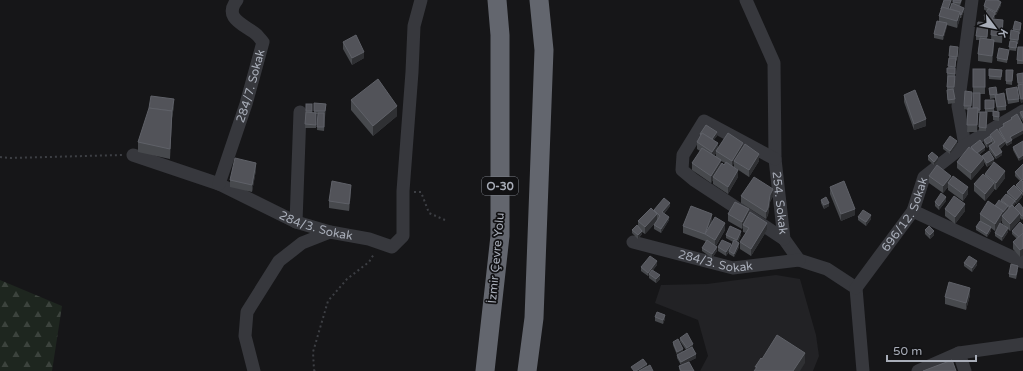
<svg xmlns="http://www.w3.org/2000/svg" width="1023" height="371" font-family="'Varela Round',sans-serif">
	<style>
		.built { fill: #222225 }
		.forest { fill: url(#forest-firs) }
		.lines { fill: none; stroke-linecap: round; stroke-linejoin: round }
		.path { stroke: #3d3f44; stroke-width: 2; stroke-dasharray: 2 3; stroke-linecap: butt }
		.minor { stroke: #37383d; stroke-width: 13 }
		.highway { stroke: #63666e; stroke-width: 19 }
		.wall { fill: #47494d; fill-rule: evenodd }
		.shaded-wall { fill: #2f3033 }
		.building { fill: #525359; stroke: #5f6168 }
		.labels { text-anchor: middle; stroke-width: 3.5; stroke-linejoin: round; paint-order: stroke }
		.shield { fill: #111113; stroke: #7b7e86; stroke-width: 1 }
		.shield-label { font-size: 11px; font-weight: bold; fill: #a8adb8 }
		.street-label { font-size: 12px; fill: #a8adb8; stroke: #111113 }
	</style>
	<defs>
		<pattern id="forest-firs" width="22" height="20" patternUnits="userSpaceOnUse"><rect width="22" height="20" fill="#1e261f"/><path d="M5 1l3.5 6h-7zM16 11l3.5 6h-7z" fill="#3c433d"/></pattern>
	</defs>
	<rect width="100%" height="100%" fill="#161618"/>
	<polygon class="built" points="776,275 800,279 816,335 819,356 813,371 700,371 708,356 698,320 655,303 661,285 707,284"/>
	<polygon class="forest" points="0,280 62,306 52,371 0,371"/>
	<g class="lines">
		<g class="path">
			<polyline points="0,157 10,158 122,155"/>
			<polyline points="414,192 421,192 429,213 445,220"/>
			<polyline points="315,371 314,370 313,352 328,301 347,279 369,262 374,254"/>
		</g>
		<g class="minor">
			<path id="s1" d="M 746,0 L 774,63 L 775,159 L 784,239 L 799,260 L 827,269 L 856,288 L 863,371"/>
			<polyline points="965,145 958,106 972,0"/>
			<path id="s2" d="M 133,155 L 219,184 L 296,222 L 330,232 L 369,239 L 392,247 L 403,236 L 403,191 L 412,72 L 414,26 L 421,0"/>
			<polyline points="775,159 704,121 683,155 682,170 694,180 784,239"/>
			<path id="s3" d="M 219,184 L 246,104 L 263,42 C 261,40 259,37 257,35 C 246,25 222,19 237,0"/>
			<polyline points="913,211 1023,262"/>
			<polyline points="296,222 300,112"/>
			<path id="s4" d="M 633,242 L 733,268 L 799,260"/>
			<path id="s5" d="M 856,288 L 913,211 L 924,177 L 965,145 L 1023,111"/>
			<polyline points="959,353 965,371"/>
			<polyline points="254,371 245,336 247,312 279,261 302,243 330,232"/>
			<polyline points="918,371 959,353 1023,344"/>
		</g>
		<g class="highway">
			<polyline points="485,371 500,236 500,35 497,0"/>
			<polyline points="527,371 534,318 544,50 539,0"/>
		</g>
	</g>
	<g class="wall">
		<polygon points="953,0 962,0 960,6 964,11 961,18 960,18 957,28 947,25 943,40 934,38 934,34 939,22 939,16 941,9 949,9 953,4"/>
		<polygon points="986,0 1000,0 999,1 1001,5 996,15 995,15 995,17 994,19 1003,27 1002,43 994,42 994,47 992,63 978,61 978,54 980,40 976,40 976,36 988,26 987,39 991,40 992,23 984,20 984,16 987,11 984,10 984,6"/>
		<polygon points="1021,26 1020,34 1019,34 1018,44 1017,44 1016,51 1009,50 1007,63 997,61 997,58 1009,50 1010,39 1013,30 1013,29"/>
		<polygon points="343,42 364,58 352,65 343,49"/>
		<polygon points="950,46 958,51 957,61 956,60 954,91 955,103 948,104 947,94 947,73 948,68"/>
		<polygon points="1023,47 1023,64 1017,64 1017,60"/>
		<polygon points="973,69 985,69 985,94 980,94 980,113 978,113 977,132 967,132 968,110 964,109 964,106 972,96 971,108 973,108"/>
		<polygon points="989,69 1002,70 1001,80 989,79"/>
		<polygon points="1006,70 1013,70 1012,85 1006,84"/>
		<polygon points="1023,73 1023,102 1021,103 1018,89 1017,74"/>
		<polygon points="989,88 997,94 1006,106 1006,110 997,111 995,98 990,99"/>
		<polygon points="1006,89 1019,99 1019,102 1008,104 1006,92"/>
		<polygon points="904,95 926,126 914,130 904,102"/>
		<polygon points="351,100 397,116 373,136 351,110"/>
		<polygon points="985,100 994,100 994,111 999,112 999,121 993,120 993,112 985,112"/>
		<polygon points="314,103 326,104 324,131 317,130 318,114 316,114 316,128 305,128 306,104 312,104 312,113 314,113"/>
		<polygon points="174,106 172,118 170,159 138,152 138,142"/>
		<polygon points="1023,111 1023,122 1020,116 1020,112"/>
		<polygon points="987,112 986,131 979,131 979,127"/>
		<polygon points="1017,114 1012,140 1012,143 1007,146 1005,143 1005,144 1000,149 1002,155 996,159 989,150 989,146 987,148 984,143 984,140 990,136 990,135 999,133 999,129 1003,127 1003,124 1011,120 1011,118"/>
		<path d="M 700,134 L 717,136 L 713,140 L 718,148 L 743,147 L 759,161 L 749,177 L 734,167 L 734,163 L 732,166 L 738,177 L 728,194 L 713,184 L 713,180 L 711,183 L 692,170 L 692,163 L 700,151 L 697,149 L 697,142 L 700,136 ZM 716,153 L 716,157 L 714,156 ZM 721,161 L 725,163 L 724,165 L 721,164 Z"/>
		<polygon points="1023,141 1019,161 1013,150 1013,147"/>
		<polygon points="957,145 950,154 943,149 943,146"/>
		<polygon points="971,147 985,150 979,155 982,157 982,156 994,162 1005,178 996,190 994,189 994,190 985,201 974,191 974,184 985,175 985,174 994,162 987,167 984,162 984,165 971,180 957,168 957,162 971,148"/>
		<polygon points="928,156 938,161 934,165 928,160"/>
		<polygon points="1023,164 1023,196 1022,195 1022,197 1016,204 1015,202 1015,204 1013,207 1014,208 1023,208 1023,219 1022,220 1020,218 1020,220 1010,231 1008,229 1008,232 1002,241 995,236 995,233 1005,226 1002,223 1002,220 995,231 991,228 991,231 987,237 976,230 976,227 980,221 980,214 1001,201 1001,200 1007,195 1007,192 1016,188 1016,185 1020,181 1015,176 1015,172"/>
		<polygon points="256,170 252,192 230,187 230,180"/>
		<polygon points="929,176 951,179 968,194 963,201 948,190 948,187 943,193 929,183"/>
		<polygon points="830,187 855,215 841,221 830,194"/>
		<polygon points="351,192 349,211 329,208 329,201"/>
		<polygon points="741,196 773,196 770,202 768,215 766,219 741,203"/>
		<polygon points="821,200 829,206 824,209 821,203"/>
		<polygon points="946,201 939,210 935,206 935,202"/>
		<polygon points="670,206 664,214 669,220 661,233 654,229 654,225 656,222 645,234 642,232 642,234 638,239 632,233 632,230 638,227 638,221 654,211 654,210"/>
		<polygon points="945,209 965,211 955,224 945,216"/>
		<polygon points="728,214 749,215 767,230 751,256 740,249 740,242 746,233 743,232 743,227 742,229 728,221"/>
		<polygon points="858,217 871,219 866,226 858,220"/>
		<polygon points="712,221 711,224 725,230 716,246 717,251 712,258 702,251 702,248 706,242 705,241 683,233 683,226"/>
		<polygon points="1023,225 1020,257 1013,249 1013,242 1017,239 1012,234 1012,231"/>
		<polygon points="925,230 934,235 930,239 925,234"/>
		<polygon points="726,235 741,235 738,242 739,247 734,257 729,254 729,252 726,256 718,251 718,247 731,247 733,242 726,238"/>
		<polygon points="964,263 977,265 972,272 964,266"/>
		<polygon points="657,265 653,270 660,279 656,283 649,278 649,275 648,276 641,271 641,267"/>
		<polygon points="1018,270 1016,279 1009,277 1009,274"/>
		<polygon points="970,295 966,310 945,304 945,297"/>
		<polygon points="655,317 665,319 663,324 655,321"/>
		<polygon points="680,338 693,348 696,358 688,362 694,371 680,371 679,369 679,366 681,365 677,358 677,355 673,345 673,342 683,352 686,350 680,341"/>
	</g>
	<g class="shaded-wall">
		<polygon points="951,0 952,0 948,14 948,11"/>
		<polygon points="1001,2 1001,5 996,15 996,12"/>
		<polygon points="964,8 964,11 961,18 961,15"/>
		<polygon points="960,12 960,19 957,28 957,21"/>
		<polygon points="995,13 995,17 992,23 992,20"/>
		<polygon points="947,23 947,27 943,40 943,36"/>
		<polygon points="994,40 994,47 992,63 992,56"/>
		<polygon points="364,52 364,58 352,65 352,58"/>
		<polygon points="174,99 174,106 172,118 170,159 172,112"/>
		<polygon points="1021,99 1023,99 1023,102 1021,103"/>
		<polygon points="397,106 397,116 373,136 373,126"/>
		<polygon points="926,119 926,126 914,130 914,124"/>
		<polygon points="1023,130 1023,134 1010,141 1010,137"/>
		<polygon points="717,132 717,136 711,144 711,141"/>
		<polygon points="1012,140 1012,143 1007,146 1007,143"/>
		<polygon points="957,141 957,145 950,154 950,151"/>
		<polygon points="992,141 992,144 987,148 987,144"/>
		<polygon points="1005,141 1005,144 998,150 998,146"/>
		<polygon points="718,143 718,150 716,151 716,153 712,159 712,152"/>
		<polygon points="743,143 743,150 734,161 734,163 732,168 732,161"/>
		<polygon points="985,147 985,150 976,157 976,153"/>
		<polygon points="1002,152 1002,155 996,159 996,156"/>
		<polygon points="759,154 759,161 749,177 749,170"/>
		<polygon points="1023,155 1023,159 1019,161 1019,158"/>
		<polygon points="938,157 938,161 934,165 934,162"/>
		<polygon points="984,158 984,165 971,180 971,173"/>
		<polygon points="994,159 994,162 987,167 987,163"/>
		<polygon points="721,160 721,167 713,177 713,180 711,183 711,176"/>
		<polygon points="256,163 256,170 252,192 252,185"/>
		<polygon points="738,170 738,177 728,194 728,187"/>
		<polygon points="1005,171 1005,178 996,190 996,183"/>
		<polygon points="951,176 951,183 948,183 948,187 943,193 943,186"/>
		<polygon points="994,183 994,190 985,201 985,194"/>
		<polygon points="351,185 351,192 349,211 349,204"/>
		<polygon points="968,187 968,194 963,201 963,194"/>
		<polygon points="773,189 773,196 770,202 768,215 766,219 766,212 770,195"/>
		<polygon points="1022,193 1022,197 1016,204 1016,200"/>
		<polygon points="946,197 946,201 939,210 939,206"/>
		<polygon points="1015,201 1015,204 1010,211 1010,207"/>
		<polygon points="670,203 670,206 662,216 662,212"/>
		<polygon points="829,203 829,206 824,209 824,205"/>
		<polygon points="965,204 965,211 955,224 955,217"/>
		<polygon points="1008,206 1008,210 1002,216 1002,220 995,231 995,224 1003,211"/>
		<polygon points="749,209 749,216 743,225 743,227 742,229 742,222"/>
		<polygon points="855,209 855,215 841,221 841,214"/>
		<polygon points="1020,213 1020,220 1010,231 1010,224"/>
		<polygon points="657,214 657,221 645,234 645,227"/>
		<polygon points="712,214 712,221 707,235 705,234 705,241 705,234"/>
		<polygon points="871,215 871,219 866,226 866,222"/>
		<polygon points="669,217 669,220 661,233 661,229"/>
		<polygon points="725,223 725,230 715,247 715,240"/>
		<polygon points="767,223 767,230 751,256 751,249"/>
		<polygon points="991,227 991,231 987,237 987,234"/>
		<polygon points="1008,228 1008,232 1002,241 1002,237"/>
		<polygon points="642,231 642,234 638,239 638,235"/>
		<polygon points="741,231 741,235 737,243 737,240"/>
		<polygon points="934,231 934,235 930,239 930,235"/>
		<polygon points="739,243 739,247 734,257 734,254"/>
		<polygon points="731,244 731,248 726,256 726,252"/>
		<polygon points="717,247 717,251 712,258 712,254"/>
		<polygon points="1023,248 1023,255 1020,257 1020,250"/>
		<polygon points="657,261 657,265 648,276 648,273"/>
		<polygon points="977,261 977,265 972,272 972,268"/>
		<polygon points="660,275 660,279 656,283 656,279"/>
		<polygon points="970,288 970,295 966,310 966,303"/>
		<polygon points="665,315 665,319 663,324 663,320"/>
		<polygon points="693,344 693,348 687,352 687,348"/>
		<polygon points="683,349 683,353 677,355 677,352"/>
		<polygon points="805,353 805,363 800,371 793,371"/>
		<polygon points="696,354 696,358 681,366 681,362"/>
		<polygon points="647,364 647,367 641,371 636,371"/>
	</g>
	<g class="building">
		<polygon points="944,0 951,0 948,9 942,7 941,9"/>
		<polygon points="953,0 961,0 960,3 953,2"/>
		<polygon points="986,0 997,0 1001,2 996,12 984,6"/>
		<polygon points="952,3 964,8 961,15 960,14 960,12 950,9"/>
		<polygon points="942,7 960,12 957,21 939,16"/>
		<polygon points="988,9 995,13 992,20 984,16"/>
		<polygon points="992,19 1003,20 1002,36 991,35"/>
		<polygon points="937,21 947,23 943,36 934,34"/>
		<polygon points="1015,21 1021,23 1020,30 1013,29"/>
		<polygon points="978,22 988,23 987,37 976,36"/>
		<polygon points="1011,30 1019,32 1018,40 1010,39"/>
		<polygon points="356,35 364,52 352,58 343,42"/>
		<polygon points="980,38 994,40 992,56 978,54"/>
		<polygon points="1010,41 1017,42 1016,48 1009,47"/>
		<polygon points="950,46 958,47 957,57 949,56"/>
		<polygon points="1018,47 1023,47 1023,61 1017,60"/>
		<polygon points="999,48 1009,50 1007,60 997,58"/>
		<polygon points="949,58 956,58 955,67 948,66"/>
		<polygon points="947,68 955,68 955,74 947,73"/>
		<rect x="973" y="69" width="12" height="18"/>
		<polygon points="989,69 1002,70 1001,77 989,76"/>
		<polygon points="1006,70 1013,70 1012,81 1006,81"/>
		<polygon points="1023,73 1023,83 1018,83 1017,74"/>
		<polygon points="948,76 955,76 954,87 947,87"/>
		<polygon points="378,79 397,106 373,126 351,100"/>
		<polygon points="1023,84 1023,99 1021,99 1018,85"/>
		<polygon points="996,87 997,94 990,95 989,88"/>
		<polygon points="1017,87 1019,99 1008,100 1006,89"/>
		<polygon points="953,89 955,99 948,100 947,90"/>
		<polygon points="915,90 926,119 914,124 904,95"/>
		<polygon points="965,91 972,92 971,106 964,106"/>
		<polygon points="973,93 980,93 980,110 978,110 978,108 973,108"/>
		<polygon points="1004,93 1006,106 997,107 995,95"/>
		<polygon points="151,96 174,99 172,111 149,108"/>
		<polygon points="985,100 994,100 994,108 985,109"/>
		<polygon points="314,103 326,104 325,111 314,111"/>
		<rect x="306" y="104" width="6" height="7"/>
		<polygon points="149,108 172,111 170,149 138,142"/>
		<polygon points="968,108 978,108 977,125 967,125"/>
		<polygon points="993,111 999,112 999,117 993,116"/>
		<polygon points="1023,111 1023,118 1020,112"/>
		<polygon points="306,112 316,113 316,125 305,124"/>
		<polygon points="980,112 987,112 986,128 979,127"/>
		<polygon points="318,113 324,113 324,127 317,127"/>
		<polygon points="1017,114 1023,125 1023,130 1010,137 1012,140 1007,143 999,129 1004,126 1003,124 1012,119 1011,118"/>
		<polygon points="706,125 717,132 712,139 702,133 701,135 700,134"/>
		<polygon points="997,129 1005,141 998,146 1002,152 996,156 989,146 995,142 990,135"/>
		<polygon points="702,133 718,143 712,152 697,142"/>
		<polygon points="728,133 743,143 732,161 716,151"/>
		<polygon points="950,136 957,141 950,151 943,146"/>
		<polygon points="990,136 992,141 987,144 984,140"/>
		<polygon points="980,140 985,147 977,153 971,147"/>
		<polygon points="1023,141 1023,155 1019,158 1013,147"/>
		<polygon points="745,144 759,154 749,170 734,161"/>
		<polygon points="969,147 984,158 971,173 957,162"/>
		<polygon points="702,148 721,160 711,176 692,163"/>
		<polygon points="989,151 994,159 987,163 982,156"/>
		<polygon points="932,152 938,157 934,162 928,156"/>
		<polygon points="235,158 256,163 252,185 230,180"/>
		<polygon points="726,162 738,170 728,187 713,177 722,163 724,165"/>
		<polygon points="994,162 1005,171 996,183 985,174"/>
		<polygon points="1023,164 1023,179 1022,180 1015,172"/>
		<polygon points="937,165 951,176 943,186 929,176"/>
		<polygon points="983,174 994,183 985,194 974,184"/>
		<polygon points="953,176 968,187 963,194 948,183"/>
		<polygon points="754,177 773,189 770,195 768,208 766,212 741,196"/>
		<polygon points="1021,180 1023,182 1023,192 1016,185"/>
		<polygon points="332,181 351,185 349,204 329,201"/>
		<polygon points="844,181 855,209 841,214 830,187"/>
		<polygon points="1014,185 1022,193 1016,200 1007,192"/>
		<polygon points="941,193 946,197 939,206 935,202"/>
		<polygon points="1006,194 1015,201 1010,207 1001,200"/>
		<polygon points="954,196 965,204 955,217 945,209"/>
		<polygon points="826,197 829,203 824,205 821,200"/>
		<polygon points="664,198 670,203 662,212 669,217 661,229 654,225 660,216 654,210"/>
		<polygon points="999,200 1008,206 1003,212 1003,211 995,206"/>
		<polygon points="988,201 1003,211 995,224 980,214"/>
		<polygon points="735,202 749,209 742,222 728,214"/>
		<polygon points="1019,203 1023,208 1023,216 1022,216 1020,214 1020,213 1014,208"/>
		<polygon points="1012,205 1020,213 1010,224 1002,216"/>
		<polygon points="691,206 712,214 705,234 683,226"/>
		<polygon points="651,208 657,214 645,227 638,221"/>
		<polygon points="863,210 871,215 866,222 858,217"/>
		<polygon points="750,212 767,223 751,249 740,242 749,228 743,225"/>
		<polygon points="715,217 725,223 715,240 705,234"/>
		<polygon points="980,221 991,227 987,234 976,227"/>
		<polygon points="1020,222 1023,225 1023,233 1019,237 1012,231"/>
		<polygon points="1000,223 1008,228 1002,237 995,233"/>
		<polygon points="637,225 642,231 638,235 632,230"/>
		<polygon points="730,226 741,231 737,240 726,235"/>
		<polygon points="929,226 934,231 930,235 925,230"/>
		<polygon points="1023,233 1023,248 1020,250 1013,242"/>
		<polygon points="707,240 717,247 712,254 702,248"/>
		<polygon points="722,240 731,244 726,252 718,247"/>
		<polygon points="734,240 739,243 734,254 729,251"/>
		<polygon points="650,256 657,261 648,273 641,267"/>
		<polygon points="969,256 977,261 972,268 964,263"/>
		<polygon points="1011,264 1018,266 1016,275 1009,274"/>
		<polygon points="652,270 660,275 656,279 649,274"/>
		<polygon points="949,282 970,288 966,303 945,297"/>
		<polygon points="657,312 665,315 663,320 655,317"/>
		<polygon points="687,333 693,344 687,348 680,338"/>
		<polygon points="777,335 805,353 793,371 754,371 757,367 755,367 761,358 762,359"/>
		<polygon points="678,339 683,349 677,352 673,342"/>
		<polygon points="692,347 696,354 681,362 677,355"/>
		<polygon points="643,359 647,364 636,371 634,371 631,367"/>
		<polygon points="952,360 956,371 923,371"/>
		<polygon points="689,362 694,371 681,371 679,366"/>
		<polygon points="650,365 653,371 639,371"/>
	</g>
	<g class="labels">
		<rect class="shield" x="482" y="177" width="36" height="18" rx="3"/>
		<g class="shield-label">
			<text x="500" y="190">O-30</text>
		</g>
		<g class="street-label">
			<text dy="4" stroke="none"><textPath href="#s3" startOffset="103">284/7. Sokak</textPath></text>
			<text dy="4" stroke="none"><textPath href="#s1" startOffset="209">254. Sokak</textPath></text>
			<text dy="4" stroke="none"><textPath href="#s5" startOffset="89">696/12. Sokak</textPath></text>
			<text dy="4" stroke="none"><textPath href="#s2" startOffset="197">284/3. Sokak</textPath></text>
			<text transform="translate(496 258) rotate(-85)" y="4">İzmir Çevre Yolu</text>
			<text dy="4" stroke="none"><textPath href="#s4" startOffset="85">284/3. Sokak</textPath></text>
		</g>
	</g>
	<g transform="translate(995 28) rotate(122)" stroke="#111113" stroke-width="3" paint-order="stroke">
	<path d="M0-3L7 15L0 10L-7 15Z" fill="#a8adb8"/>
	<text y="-6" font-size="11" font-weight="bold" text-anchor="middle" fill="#a8adb8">K</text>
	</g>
	<path d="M887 355v6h89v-6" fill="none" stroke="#a8adb8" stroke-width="2"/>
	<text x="893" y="355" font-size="12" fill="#a8adb8" stroke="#111113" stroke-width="3" paint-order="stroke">50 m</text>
</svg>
